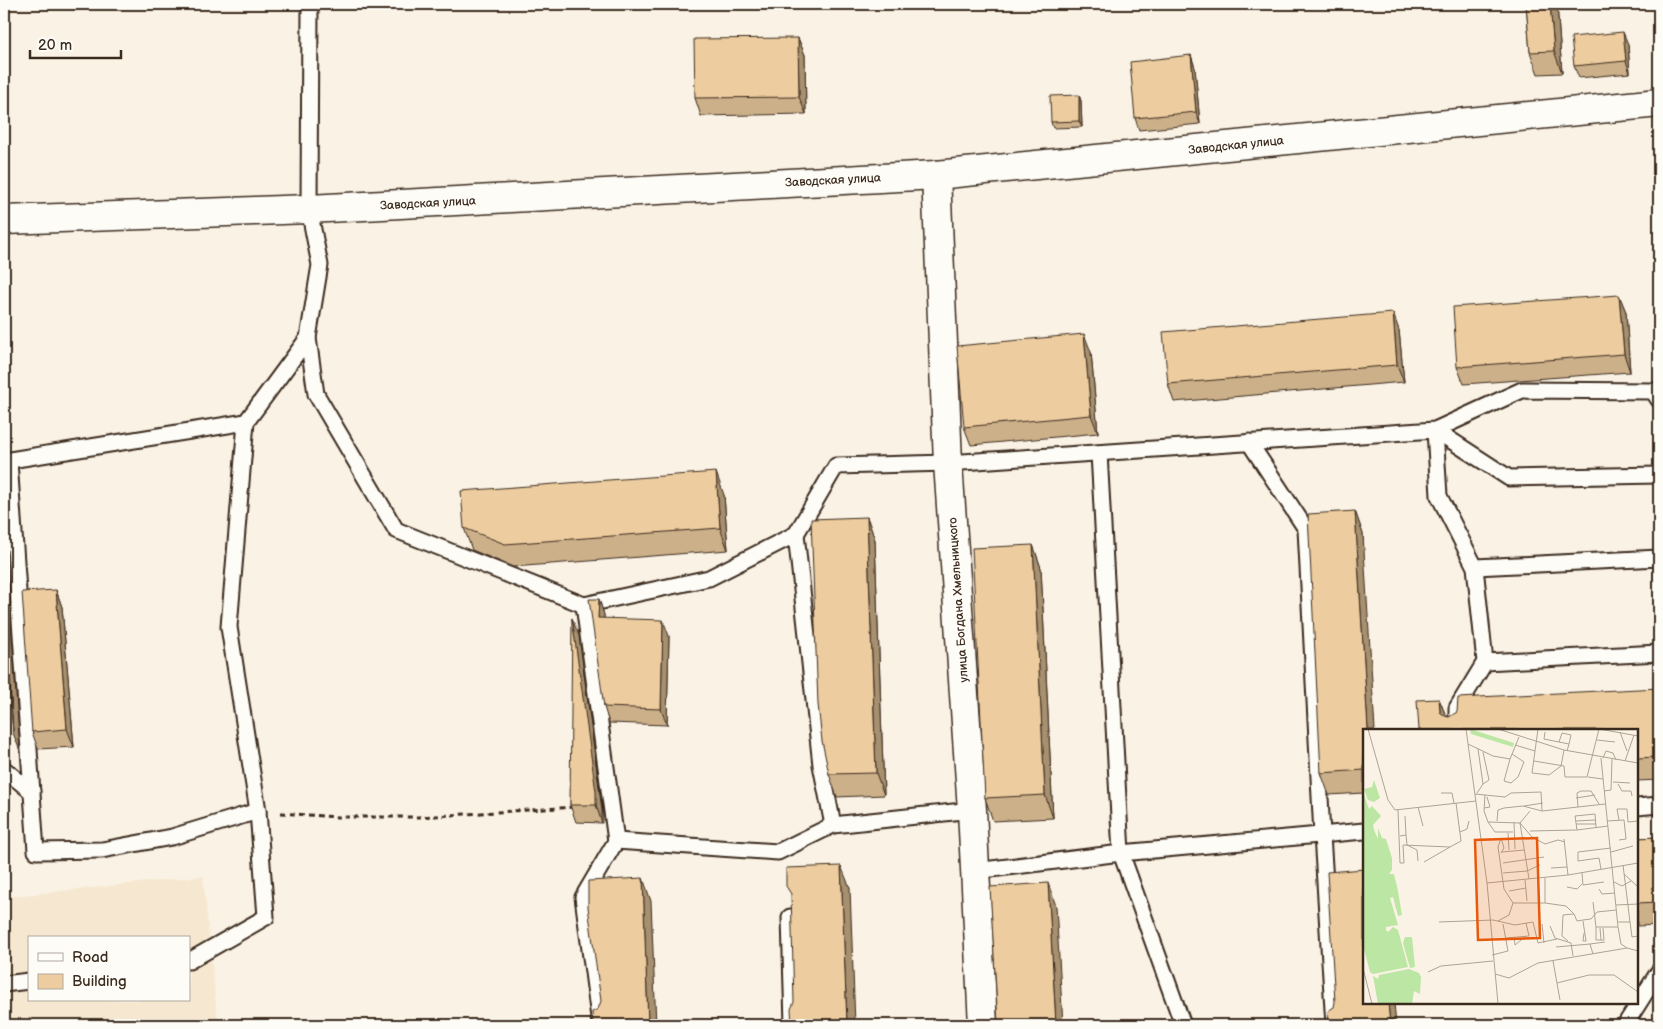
<svg xmlns="http://www.w3.org/2000/svg" width="1663" height="1029" font-family="'Balsamiq Sans',sans-serif">
	<style>
		.built { fill: #f6e8d0; fill-rule: evenodd }
		.lines { fill: none; stroke-linecap: round; stroke-linejoin: round }
		.lane-casing { stroke: #3b2a1e; stroke-width: 19 }
		.street-casing { stroke: #3b2a1e; stroke-width: 31 }
		.path { stroke: #3b2a1e; stroke-width: 3; stroke-dasharray: 5 4; stroke-linecap: butt }
		.lane { stroke: #fdfcf7; stroke-width: 15 }
		.street { stroke: #fdfcf7; stroke-width: 28 }
		.wall { fill: #ccb089; stroke: #3b2a1e }
		.shaded-wall { fill: #a6906f; stroke: #3b2a1e }
		.building { fill: #edcd9f; stroke: #3b2a1e }
		.labels { text-anchor: middle; stroke-width: 4; stroke-linejoin: round; paint-order: stroke }
		.street-label { font-size: 12px; fill: #3b2a1e; stroke: #fdfcf7 }
		.inset-road { fill: none; stroke: #aea395; stroke-width: 1 }
		.view { fill: #e8590c; fill-opacity: 0.15; stroke: #e8590c; stroke-width: 2.5 }
		.inset-edge { fill: none; stroke: #3b2a1e; stroke-width: 2.5 }
	</style>
	<rect width="100%" height="100%" fill="#faf3e5"/>
	<filter id="ink" filterUnits="userSpaceOnUse"><feTurbulence type="fractalNoise" baseFrequency=".02" numOctaves="2"/><feDisplacementMap in="SourceGraphic" scale="10" xChannelSelector="R" yChannelSelector="G"/><feConvolveMatrix kernelMatrix="1 2 1 2 8 2 1 2 1" color-interpolation-filters="sRGB"/></filter>
	<g filter="url(#ink)">
		<path class="built" d="M 203,876 L 218,1025 L 4,1025 L 4,897 ZM 29,938 L 189,938 L 189,1000 L 29,1000 Z"/>
		<g class="lines">
			<g class="lane-casing">
				<g id="lane">
					<polyline points="308,338 316,394 396,530 584,605 709,578 796,534 836,466 948,463 1435,430 1522,390 1653,391 1659,400"/>
					<polyline points="1435,430 1439,496 1475,567 1485,662 1457,708 1457,730"/>
					<polyline points="1435,430 1509,478 1659,475"/>
					<polyline points="1249,442 1306,529 1322,835 1334,1025"/>
					<polyline points="1099,453 1121,853 1183,1025"/>
					<polyline points="4,461 246,422"/>
					<polyline points="9,461 36,851 102,850 172,837 258,811"/>
					<polyline points="796,534 821,765 833,825"/>
					<polyline points="1475,567 1659,558"/>
					<polyline points="584,605 616,841 583,897 600,1025"/>
					<polyline points="1485,662 1659,653"/>
					<polyline points="4,769 32,792"/>
					<polyline points="1637,807 1659,805"/>
					<polyline points="616,841 778,852 833,825 972,810"/>
					<polyline points="975,871 1121,853 1364,831"/>
					<polyline points="790,917 793,1025"/>
					<polyline points="189,961 266,917 258,811 229,627 246,422 308,338 320,265 309,209 310,4"/>
					<polyline points="4,984 29,981"/>
					<polyline points="1625,1025 1659,971"/>
				</g>
			</g>
			<g class="street-casing">
				<g id="street">
					<polyline points="936,175 948,463 972,810 983,1025"/>
					<polyline points="4,220 309,209 936,175 1659,103"/>
				</g>
			</g>
			<polyline class="path" points="281,813 337,817 419,817 575,807"/>
			<use href="#lane" class="lane"/>
			<use href="#street" class="street"/>
		</g>
		<g class="wall">
			<polygon points="1467,4 1557,4 1562,73 1538,74 1530,52 1526,4 1469,8"/>
			<polygon points="798,38 805,55 806,114 701,116 695,98"/>
			<polygon points="1628,44 1630,73 1579,78 1574,66"/>
			<polygon points="1191,55 1195,68 1200,124 1139,130 1135,118"/>
			<polygon points="1079,95 1081,101 1082,127 1053,128 1051,122"/>
			<polygon points="1619,295 1626,312 1630,372 1464,384 1457,367"/>
			<polygon points="1399,330 1404,382 1174,402 1168,384"/>
			<polygon points="1091,352 1098,433 971,445 964,427"/>
			<polygon points="724,495 728,550 513,567 472,550 464,528"/>
			<polygon points="1355,511 1363,534 1364,793 1329,795 1321,773"/>
			<polygon points="867,517 875,540 884,795 837,797 829,774"/>
			<polygon points="1033,545 1041,568 1053,818 993,821 985,798"/>
			<polygon points="56,590 62,607 74,747 38,749 32,732"/>
			<polygon points="599,599 604,615 604,619 669,636 667,725 609,723 604,707"/>
			<polygon points="579,636 602,810 602,823 576,822 570,805"/>
			<polygon points="1659,688 1659,780 1637,781 1637,730 1419,730 1439,699 1446,716 1449,717"/>
			<polygon points="1659,837 1659,925 1637,926 1637,838"/>
		</g>
		<g class="shaded-wall">
			<polygon points="1550,4 1557,4 1562,73 1554,51"/>
			<polygon points="1623,32 1628,44 1630,73 1626,61"/>
			<polygon points="798,38 805,55 806,114 799,97"/>
			<polygon points="1191,55 1195,68 1200,124 1196,112"/>
			<polygon points="1079,95 1081,101 1082,127 1079,121"/>
			<polygon points="1619,295 1626,312 1630,372 1624,354"/>
			<polygon points="1393,313 1399,330 1404,382 1397,365"/>
			<polygon points="1084,334 1091,352 1098,433 1091,415"/>
			<polygon points="716,472 724,495 728,550 720,528"/>
			<polygon points="1355,511 1363,534 1375,730 1368,730"/>
			<polygon points="867,517 875,540 884,795 876,773"/>
			<polygon points="1033,545 1041,568 1053,818 1045,795"/>
			<polygon points="56,590 62,607 74,747 67,729"/>
			<polygon points="4,594 10,611 20,751 13,733"/>
			<polygon points="599,599 604,615 604,634 598,618"/>
			<polygon points="572,618 579,636 602,810 602,823 596,805"/>
			<polygon points="663,620 669,636 667,725 661,709"/>
			<polygon points="1439,699 1448,721 1440,712"/>
			<polygon points="841,866 850,888 855,1025 847,1025"/>
			<polygon points="643,878 651,901 656,1025 648,1025"/>
			<polygon points="1048,883 1056,906 1063,1025 1056,1025"/>
			<polygon points="1388,1003 1394,1003 1396,1025 1390,1025"/>
		</g>
		<g class="building">
			<polygon points="1526,4 1550,4 1554,51 1530,52"/>
			<polygon points="1623,32 1626,61 1574,66 1571,37"/>
			<polygon points="798,38 799,97 695,98 694,39"/>
			<polygon points="1191,55 1196,112 1135,118 1130,62"/>
			<polygon points="1079,95 1079,121 1051,122 1050,96"/>
			<polygon points="1619,295 1624,354 1457,367 1453,307"/>
			<polygon points="1393,313 1397,365 1168,384 1163,332"/>
			<polygon points="1084,334 1091,415 964,427 957,346"/>
			<polygon points="716,472 720,528 505,544 464,528 461,491"/>
			<polygon points="1355,511 1368,730 1364,730 1364,770 1321,773 1308,514"/>
			<polygon points="867,517 876,773 829,774 822,741 818,704 811,519"/>
			<polygon points="1033,545 1045,795 985,798 972,548"/>
			<polygon points="56,590 67,729 32,732 22,592"/>
			<polygon points="4,596 13,733 4,614"/>
			<polygon points="589,599 599,599 598,618 663,620 661,709 604,707"/>
			<polygon points="572,618 596,792 596,805 570,805"/>
			<polygon points="1659,688 1659,757 1637,758 1637,730 1419,730 1417,700 1439,699 1440,712 1445,716 1449,717 1457,712 1458,698"/>
			<polygon points="1659,837 1659,902 1637,903 1637,838"/>
			<polygon points="841,866 847,1025 792,1025 791,1009 794,1002 791,894 786,886 786,868"/>
			<polygon points="1364,869 1364,1003 1388,1003 1390,1025 1329,1025 1328,1011 1334,1007 1335,1002 1327,872"/>
			<polygon points="643,878 648,1025 593,1025 592,1012 598,1009 601,1001 588,907 588,881"/>
			<polygon points="1048,883 1056,1025 998,1025 990,887"/>
		</g>
	</g>
	<g class="labels">
		<g class="street-label">
			<text transform="translate(1236 145) rotate(-6)" y="4">Заводская улица</text>
			<text transform="translate(833 180) rotate(-3)" y="4">Заводская улица</text>
			<text transform="translate(428 203) rotate(-3)" y="4">Заводская улица</text>
			<text transform="translate(958 600) rotate(-94)" y="4">улица Богдана Хмельницкого</text>
		</g>
	</g>
	<g transform="translate(1363 729)">
		<rect width="275" height="275" fill="#faf3e5"/>
		<path d="M 107,0 L 151,14 L 150,18 L 108,5 ZM 11,51 L 17,69 L 11,73 L 5,71 L 1,60 L 9,58 ZM 0,63 L 6,80 L 9,77 L 18,87 L 10,96 L 11,101 L 15,110 L 15,99 L 19,109 L 23,110 L 29,129 L 29,141 L 26,145 L 31,145 L 35,162 L 39,186 L 35,187 L 30,168 L 27,169 L 35,196 L 23,198 L 23,201 L 25,203 L 30,198 L 35,201 L 45,238 L 10,245 L 7,243 L 0,216 ZM 42,208 L 49,208 L 52,238 L 47,239 L 40,214 ZM 46,240 L 56,244 L 58,248 L 57,265 L 51,262 L 49,275 L 15,275 L 10,247 L 15,250 L 16,246 Z" fill="#bce6a3"/>
		<path class="inset-road" d="M 5,0 L 25,71 L 32,81 L 113,72M 103,0 L 124,154 L 135,275M 135,0 L 201,21 L 275,34M 175,0 L 169,44 L 186,46 L 198,37 L 201,21M 236,0 L 275,7M 182,3 L 181,10 L 206,15 L 204,22M 257,3 L 264,22M 234,11 L 252,13M 196,13 L 199,4 L 208,6 L 206,15M 105,15 L 130,27 L 147,30 L 156,8M 152,16 L 172,22M 120,23 L 126,51 L 120,55M 238,29 L 255,198 L 258,215 L 264,219M 240,29 L 243,22 L 250,24 L 253,31M 147,30 L 141,52 L 148,54 L 155,48 L 161,33 L 149,25M 171,32 L 201,37 L 202,48 L 224,48 L 236,0M 262,32 L 271,6M 225,48 L 240,50M 250,53 L 267,54M 255,55 L 259,62 L 268,62 L 269,67M 241,62 L 248,61 L 249,30M 78,64 L 89,64 L 91,74M 114,64 L 120,55 L 115,20M 112,65 L 142,68 L 148,64 L 178,63 L 179,82M 122,66 L 121,82 L 125,93 L 157,94 L 166,150M 213,69 L 232,66M 161,77 L 180,74M 55,78 L 60,97M 215,78 L 214,64 L 218,62 L 228,62 L 236,75M 121,79 L 127,78 L 124,68M 35,81 L 37,134 L 41,134 L 40,116 L 87,118 L 98,112 L 93,74M 167,82 L 157,94 L 169,108 L 182,115 L 195,111 L 202,113M 42,87 L 43,106M 256,91 L 254,80 L 264,80 L 265,93 L 275,92M 134,92 L 135,81 L 141,79 L 160,77 L 179,82 L 242,75M 213,92 L 232,91M 244,92 L 261,91 L 263,110 L 256,111M 125,93 L 132,103 L 150,103M 151,93 L 152,120M 213,95 L 233,95M 233,98 L 232,85 L 212,87 L 214,101 L 245,97M 167,102 L 214,101M 97,103 L 104,100 L 106,92M 145,104 L 146,121M 37,107 L 43,106 L 44,116 L 54,121 L 55,132M 201,110 L 205,146M 139,123 L 161,121M 248,123 L 270,117M 61,133 L 87,118M 140,134 L 181,128M 188,139 L 204,138M 238,140 L 236,129 L 215,132 L 215,123 L 248,119M 140,144 L 164,142 L 177,136M 219,144 L 220,156 L 241,153M 261,145 L 274,157M 182,149 L 182,174 L 203,177 L 211,185M 162,151 L 164,172M 251,153 L 259,157 L 268,152M 124,154 L 205,146 L 275,134M 204,158 L 214,160 L 219,155M 236,160 L 239,165 L 252,164M 146,162 L 163,159M 230,173 L 233,198 L 255,198M 150,174 L 182,174M 253,176 L 275,175M 135,192 L 146,186 L 150,174 L 141,160 L 135,118 L 138,109 L 141,119 L 138,124M 220,192 L 223,212 L 220,212 L 221,204M 76,193 L 130,191 L 152,196 L 170,193 L 175,214 L 194,210M 254,193 L 267,193 L 260,136M 267,193 L 269,208 L 275,207M 179,195 L 181,214M 187,197 L 192,209 L 208,214 L 210,227M 233,198 L 233,211 L 238,211M 237,199 L 238,211 L 241,211 L 240,199M 151,208 L 152,216 L 163,207M 143,209 L 166,207 L 163,194M 205,212 L 199,207 L 200,186 L 211,185 L 214,192 L 220,191 L 228,190 L 234,183 L 253,181M 227,215 L 242,213M 193,218 L 227,215 L 230,225M 129,226 L 145,222 L 140,195M 190,232 L 197,271M 0,239 L 9,275M 65,243 L 78,237 L 130,232M 132,245 L 146,249 L 175,234 L 264,219 L 275,222M 194,254 L 226,246 L 251,246 L 275,263"/>
		<path class="view" d="M 174,109 L 177,209 L 115,211 L 112,111 Z"/>
		<rect width="275" height="275" class="inset-edge"/>
	</g>
	<rect width="1663" height="1029" fill="none" stroke="#fdfcf7" stroke-width="20"/>
	<rect x="10" y="10" width="1643" height="1009" fill="none" stroke="#3b2a1e" stroke-width="2" filter="url(#ink)"/>
	<rect x="28" y="936" width="162" height="65" fill="#fdfcf7" stroke="#afa8a0"/>
	<rect x="38" y="953" width="25" height="8" fill="#fdfcf7" stroke="#afa8a0"/>
	<text x="72" y="962" font-size="15" fill="#3b2a1e">Road</text>
	<rect x="38" y="974" width="25" height="15" fill="#edcd9f" stroke="#afa8a0"/>
	<text x="72" y="986" font-size="15" fill="#3b2a1e">Building</text>
	<path d="M30 50v8h91v-8" fill="none" stroke="#3b2a1e" stroke-width="2.5"/>
	<text x="38" y="50" font-size="15" fill="#3b2a1e" stroke="#fdfcf7" stroke-width="4" paint-order="stroke">20 m</text>
</svg>
